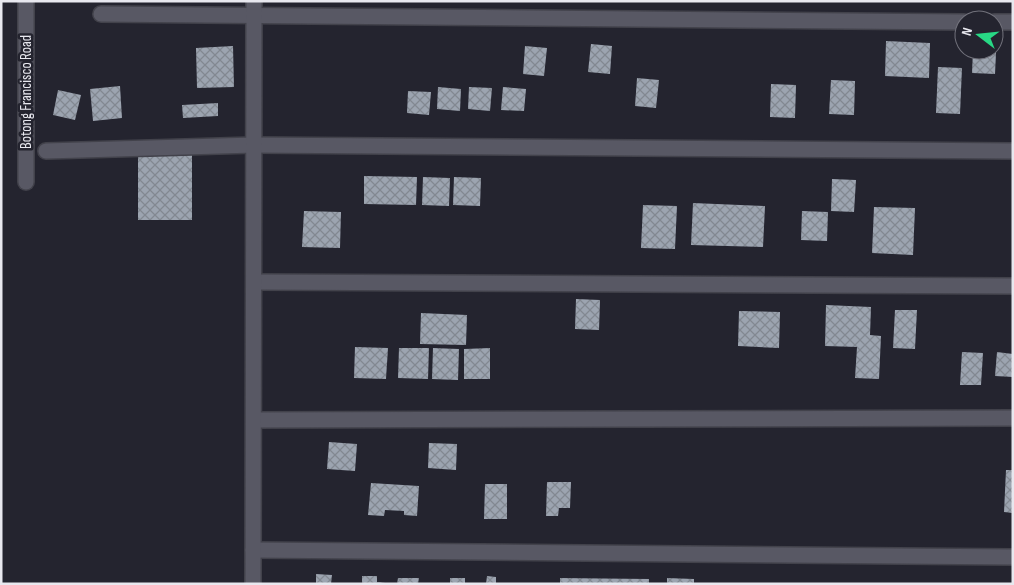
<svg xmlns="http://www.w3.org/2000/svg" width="1014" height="585" font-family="'Sofia Sans Condensed',sans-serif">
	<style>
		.building { fill: url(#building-cross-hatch) }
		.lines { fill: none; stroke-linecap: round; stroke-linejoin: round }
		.minor-casing { stroke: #42424b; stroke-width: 18 }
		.minor { stroke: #585864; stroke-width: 15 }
		.labels { text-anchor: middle; stroke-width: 5; stroke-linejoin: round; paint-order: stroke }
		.street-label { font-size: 15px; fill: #e8e8ef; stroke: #24242f }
	</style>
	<defs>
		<pattern id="building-cross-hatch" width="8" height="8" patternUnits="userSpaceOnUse" patternTransform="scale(1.25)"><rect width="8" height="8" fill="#9ca4b0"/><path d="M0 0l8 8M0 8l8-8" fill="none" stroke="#828891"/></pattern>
	</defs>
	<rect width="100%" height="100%" fill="#24242f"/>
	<g class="building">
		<polygon points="994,33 997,33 995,74 972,73 973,50 994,50"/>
		<polygon points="886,41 930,43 929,78 885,76"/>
		<polygon points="591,44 612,46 610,74 588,72"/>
		<polygon points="233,46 234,87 197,88 196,48"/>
		<polygon points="525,46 547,48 544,76 523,74"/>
		<polygon points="938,67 962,68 960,114 936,113"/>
		<polygon points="637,78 659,80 656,108 635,106"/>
		<polygon points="831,80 855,81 854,115 829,114"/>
		<polygon points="771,84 796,85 795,118 770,117"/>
		<polygon points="120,86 122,118 93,121 90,89"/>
		<polygon points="438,87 461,89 460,111 437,109"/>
		<polygon points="469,87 492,88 490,111 468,109"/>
		<polygon points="503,87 526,89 524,111 501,110"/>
		<polygon points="58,90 81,95 75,120 53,115"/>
		<polygon points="408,91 431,92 429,115 407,113"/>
		<polygon points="218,103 218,116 183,118 182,105"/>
		<rect x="138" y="151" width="54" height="69"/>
		<polygon points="364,176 417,177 416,205 364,204"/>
		<polygon points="423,177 450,178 449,206 422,205"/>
		<polygon points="454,177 481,178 480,206 453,205"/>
		<polygon points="832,179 856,180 854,212 831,211"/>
		<polygon points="693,203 765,206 763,247 691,245"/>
		<polygon points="643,205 677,206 675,249 641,248"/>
		<polygon points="874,207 915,208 913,255 872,253"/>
		<polygon points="304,211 341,212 340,248 302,247"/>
		<polygon points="802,211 828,212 827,241 801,240"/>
		<polygon points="576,299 600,300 599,330 575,329"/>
		<polygon points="826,305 871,307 870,335 881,336 879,379 855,378 857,347 825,346"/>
		<polygon points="895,310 917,310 915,349 893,348"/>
		<polygon points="739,311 780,312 779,348 738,346"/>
		<polygon points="421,313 467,315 466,345 420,344"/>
		<polygon points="355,347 388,348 386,379 354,378"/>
		<polygon points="399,348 429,348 428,379 398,378"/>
		<polygon points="433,348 459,349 458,380 432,379"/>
		<polygon points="490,348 490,379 464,379 464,349"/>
		<polygon points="962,352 983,353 981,385 960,385"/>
		<polygon points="997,352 1013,354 1013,377 995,376"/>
		<polygon points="329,442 357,444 355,471 327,469"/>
		<polygon points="429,443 457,444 456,470 428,468"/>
		<polygon points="1006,470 1013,470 1013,513 1004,512"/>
		<polygon points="547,482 571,482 570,508 559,508 558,516 546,516"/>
		<polygon points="371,483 419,486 417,516 404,515 404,511 385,510 384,516 368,515"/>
		<polygon points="485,484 507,484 507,519 484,519"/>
		<polygon points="316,574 332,575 331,584 316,584"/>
		<polygon points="362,576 377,576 377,582 393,584 362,584"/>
		<polygon points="487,576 496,577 496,584 486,584"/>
		<polygon points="398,578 419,578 418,584 397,584"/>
		<rect x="450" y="578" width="15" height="6"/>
		<polygon points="560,578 649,579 649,584 560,584"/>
		<polygon points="667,578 694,579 694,584 667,584"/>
	</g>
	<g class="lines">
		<g class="minor-casing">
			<g id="minor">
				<polyline points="26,1 26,182"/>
				<polyline points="101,14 964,22"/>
				<polyline points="994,22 1013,22"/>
				<polyline points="46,151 254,145 1013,151"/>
				<polyline points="254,282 1013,286"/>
				<polyline points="254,420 1013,418"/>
				<polyline points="253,550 1013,557"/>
				<polyline points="253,584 254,1"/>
			</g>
		</g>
		<use href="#minor" class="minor"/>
	</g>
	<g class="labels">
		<g class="street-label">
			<text transform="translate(26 92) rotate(-90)" y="5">Botong Francisco Road</text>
		</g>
	</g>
	<rect width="1014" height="585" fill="none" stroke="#e8e8ef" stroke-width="5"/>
	<g transform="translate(979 35) rotate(286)"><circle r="24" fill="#24242f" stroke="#72727c"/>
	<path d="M0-4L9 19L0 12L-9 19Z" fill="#28d885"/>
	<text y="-8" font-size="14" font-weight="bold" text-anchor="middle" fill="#e8e8ef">N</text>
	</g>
</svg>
